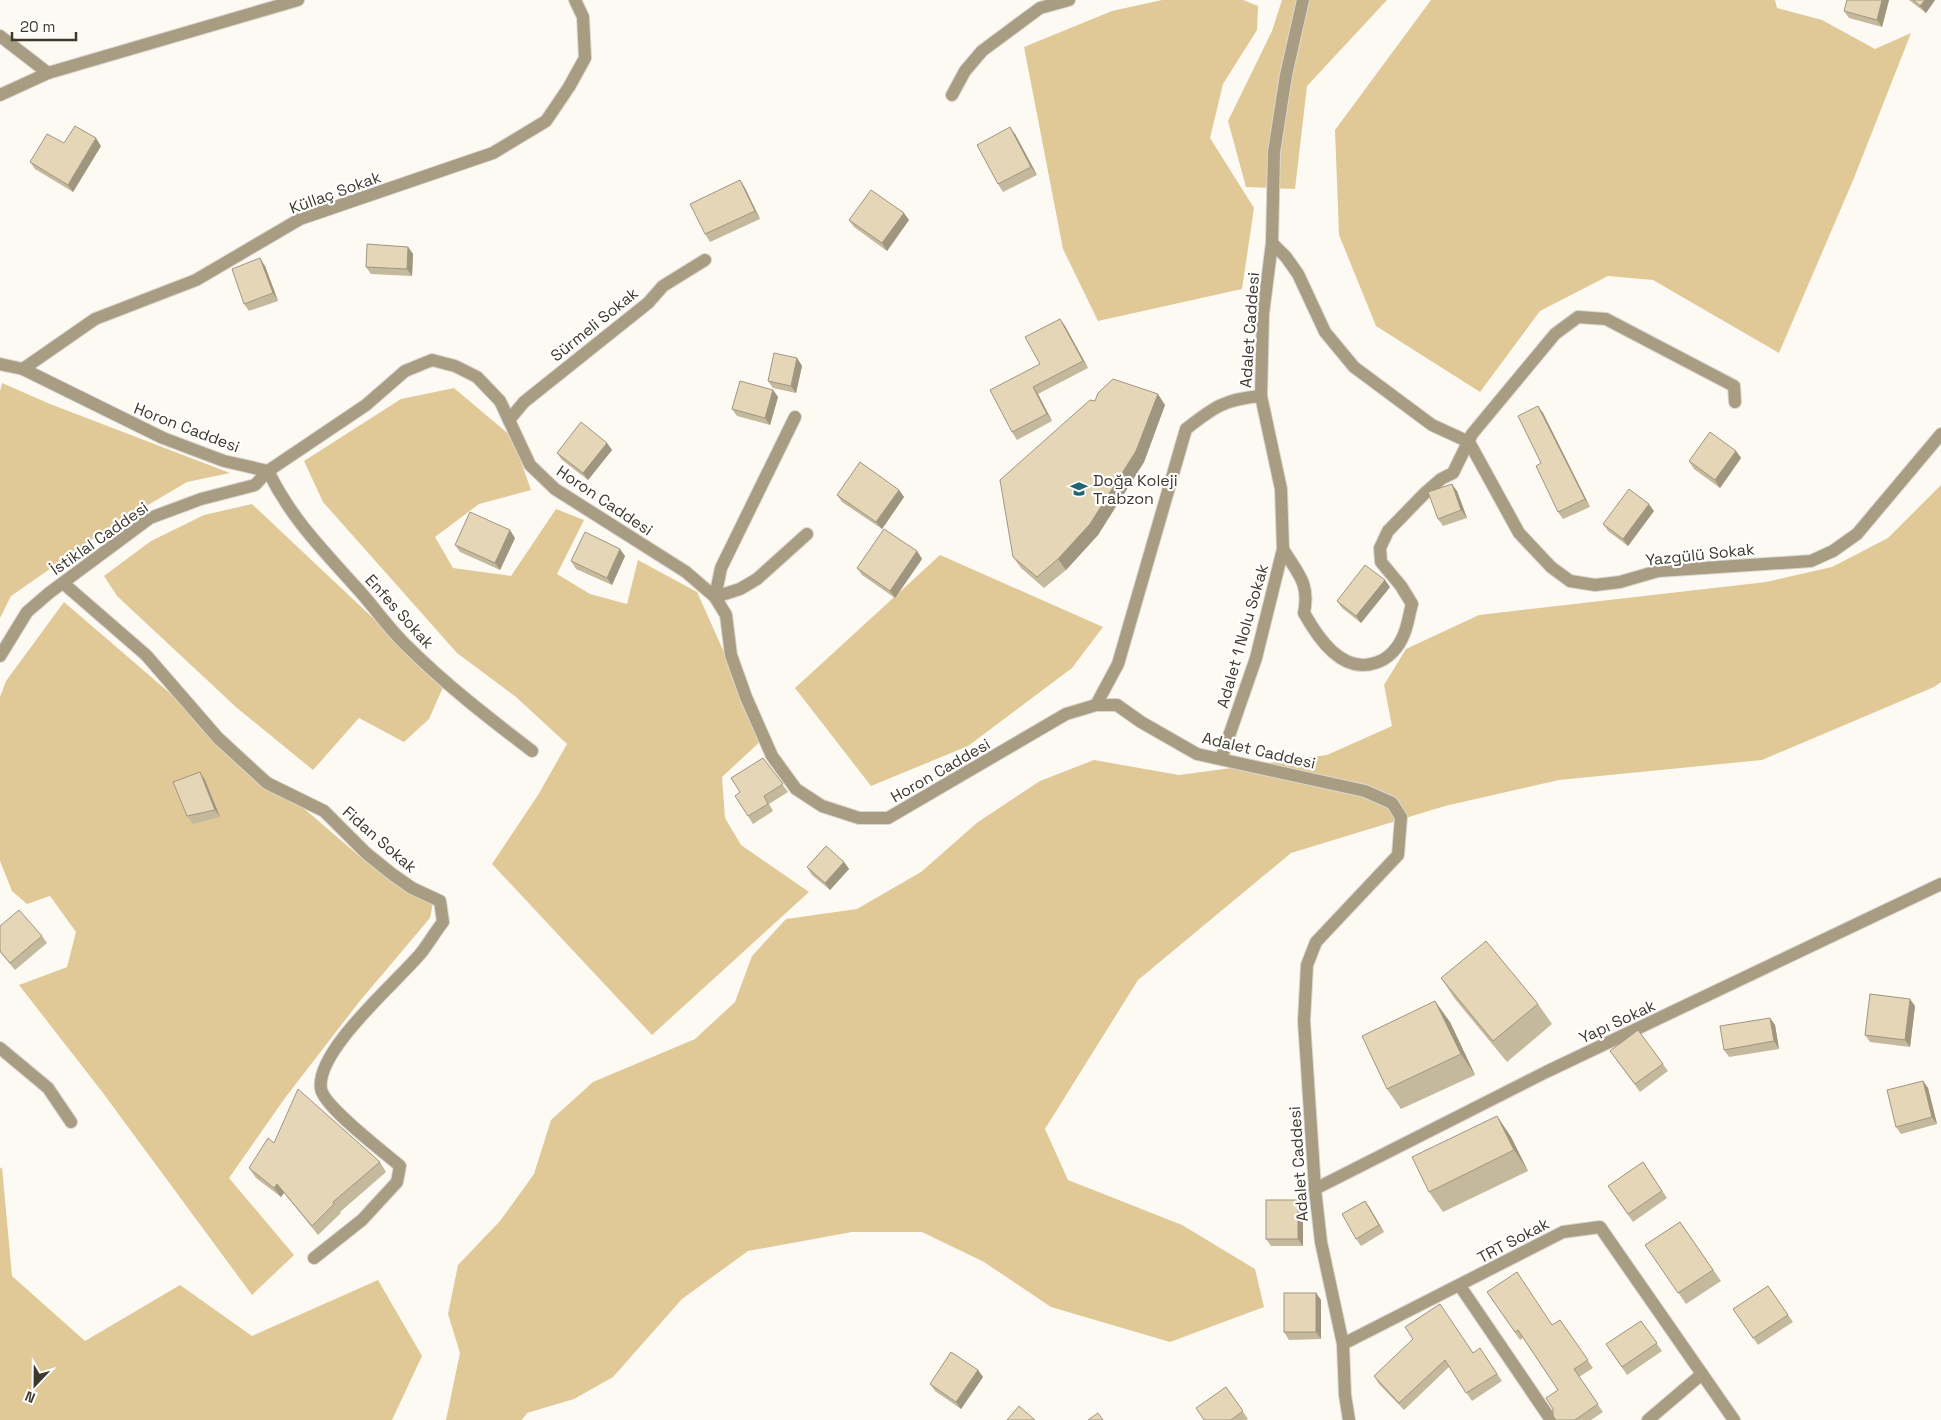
<svg xmlns="http://www.w3.org/2000/svg" width="1941" height="1420" font-family="'Space Grotesk',sans-serif">
	<style>
		.green { fill: #e0c997 }
		.lines { fill: none; stroke-linecap: round; stroke-linejoin: round }
		.minor-casing { stroke: #dbd7d0; stroke-width: 14 }
		.minor { stroke: #a89c82; stroke-width: 12 }
		.wall { fill: #c4b89d }
		.shaded-wall { fill: #a09680 }
		.building { fill: #e4d6b7; stroke: #a09680 }
		.labels { text-anchor: middle; stroke-width: 4.5; stroke-linejoin: round; paint-order: stroke }
		.street-label { font-size: 16px; fill: #3f392d; stroke: #fff }
		.poi-label { font-size: 16px; fill: #3f392d; stroke: #fff; text-anchor: start }
	</style>
	<rect width="100%" height="100%" fill="#fdfaf4"/>
	<g class="green">
		<polygon points="1162,0 1243,0 1258,6 1257,30 1223,84 1210,138 1254,208 1242,289 1098,321 1063,249 1024,47 1112,11"/>
		<polygon points="1282,0 1387,0 1307,86 1295,189 1246,187 1228,121 1272,31"/>
		<polygon points="1431,0 1775,0 1777,8 1822,20 1875,49 1911,33 1854,178 1779,353 1653,280 1608,276 1540,311 1480,392 1376,326 1339,235 1335,130"/>
		<polygon points="2,383 50,404 230,473 187,482 109,528 11,596 0,618 0,391"/>
		<polygon points="454,388 512,437 531,490 479,504 435,537 453,568 511,576 556,509 584,520 557,574 590,594 627,604 638,560 697,592 763,739 722,777 725,818 741,845 809,892 652,1035 492,864 538,795 567,744 516,697 457,653 323,502 304,461 401,399"/>
		<polygon points="1941,485 1941,682 1934,687 1762,760 1559,780 1445,806 1291,853 1138,980 1045,1129 1068,1180 1182,1225 1255,1269 1264,1307 1170,1342 1051,1307 984,1262 922,1232 852,1232 748,1251 682,1299 613,1377 574,1399 527,1413 522,1420 446,1420 460,1353 448,1314 458,1265 500,1221 534,1174 551,1120 593,1082 695,1039 735,1002 752,956 786,919 857,909 921,872 978,822 1040,781 1094,760 1179,775 1327,755 1392,726 1384,685 1406,649 1479,615 1766,582 1832,567 1888,538"/>
		<polygon points="252,504 444,685 429,719 404,742 359,718 313,770 237,708 117,596 104,576 151,541 204,515"/>
		<polygon points="940,555 1103,627 1072,668 968,746 871,786 795,688"/>
		<polygon points="64,602 365,861 434,898 430,918 359,1002 285,1098 229,1178 294,1255 252,1295 103,1093 19,985 67,967 76,932 50,896 27,904 12,891 0,861 0,697 6,681"/>
		<polygon points="2,1167 12,1276 85,1341 180,1285 252,1336 378,1280 422,1356 392,1420 0,1420 0,1169"/>
	</g>
	<g class="lines">
		<g class="minor-casing">
			<g id="minor">
				<polyline points="0,36 48,73"/>
				<polyline points="0,95 48,73 298,0"/>
				<polyline points="952,95 965,71 982,51 1040,8 1069,0"/>
				<polyline points="1272,243 1286,257 1298,274 1325,332 1354,367 1432,425 1469,442 1519,533 1551,567 1570,581 1595,585 1620,582 1658,571 1811,561 1833,551 1857,534 1941,434"/>
				<polyline points="0,364 23,369 163,438 224,461 268,471 366,405 405,371 432,360 455,366 477,377 500,401 530,465 555,489 686,572 715,597 726,615 731,655 746,697 772,756 796,789 822,806 859,818 888,818 1066,714 1096,705 1117,705 1141,722 1197,754 1365,791 1392,803 1401,817 1398,855 1316,942 1307,965 1304,1021 1315,1189 1321,1242 1343,1344 1345,1395 1349,1420"/>
				<polyline points="23,369 95,319 196,280 300,219 493,153 546,121 569,87 585,58 583,17 575,0"/>
				<polyline points="509,420 524,402 648,303 663,286 705,260"/>
				<path d="M 1283,549 C 1298,574 1310,583 1304,613 C 1318,638 1342,674 1375,663 C 1389,659 1399,647 1404,634 C 1408,625 1409,614 1412,604 L 1401,586 L 1381,562 L 1380,548 L 1388,531 L 1425,493 L 1441,479 L 1453,473 L 1472,434 L 1555,334 L 1578,317 L 1606,319 L 1734,386 L 1735,402"/>
				<path d="M 63,583 L 146,655 L 218,738 L 267,783 L 324,811 L 366,853 L 392,874 L 412,888 L 440,901 L 443,922 C 435,932 429,943 421,953 C 397,982 315,1051 321,1089 C 324,1107 384,1152 400,1166 L 397,1182 L 362,1220 L 314,1258"/>
				<polyline points="715,597 721,568 795,417"/>
				<polyline points="715,597 740,589 757,579 807,534"/>
				<path d="M 0,656 L 27,612 L 49,593 L 150,518 L 201,499 L 255,485 L 268,471 C 291,518 321,548 355,586 C 373,605 388,628 407,646 C 446,685 489,718 532,751"/>
				<path d="M 1096,705 L 1118,664 L 1186,429 C 1214,407 1225,399 1261,396 L 1263,314 L 1272,243 L 1274,152 L 1286,75 L 1303,0"/>
				<polyline points="1221,759 1256,658 1283,549 1281,489 1261,396"/>
				<polyline points="0,1048 48,1088 71,1122"/>
				<polyline points="1315,1189 1546,1072 1941,884"/>
				<polyline points="1460,1286 1551,1420"/>
				<polyline points="1343,1344 1563,1232 1600,1227 1734,1420"/>
				<polyline points="1648,1420 1702,1374"/>
			</g>
		</g>
		<use href="#minor" class="minor"/>
	</g>
	<g class="wall">
		<polygon points="1889,0 1882,27 1849,18 1844,11"/>
		<polygon points="1909,0 1935,0 1926,13"/>
		<polygon points="1015,134 1037,175 1003,192 998,184"/>
		<polygon points="101,146 73,192 35,169 30,162"/>
		<polygon points="740,180 745,188 760,219 710,242 705,234"/>
		<polygon points="849,220 909,220 887,251 854,227"/>
		<polygon points="408,247 413,254 412,276 371,274 366,267"/>
		<polygon points="265,266 278,301 249,311 244,304"/>
		<polygon points="1060,319 1065,326 1088,368 1038,394 1052,421 1017,440 1012,432 1040,364"/>
		<polygon points="797,358 802,366 796,393 773,388 768,381"/>
		<polygon points="773,390 778,397 770,425 737,416 732,409"/>
		<polygon points="1095,401 1165,405 1144,462 1098,535 1066,570 1044,588 1021,568 1013,557"/>
		<polygon points="1538,406 1543,413 1590,507 1563,519 1558,512 1541,463"/>
		<polygon points="607,443 612,450 588,480 562,460 557,453"/>
		<polygon points="1736,451 1741,458 1720,488 1694,469 1689,461"/>
		<polygon points="899,490 904,497 882,529 842,502 837,495"/>
		<polygon points="1457,491 1467,518 1443,526 1438,519"/>
		<polygon points="1654,511 1628,546 1608,531 1603,524"/>
		<polygon points="515,538 500,570 460,552 455,545"/>
		<polygon points="917,551 922,559 895,598 862,575 857,568"/>
		<polygon points="625,556 612,585 576,569 571,561"/>
		<polygon points="1390,587 1361,623 1342,608 1337,601"/>
		<polygon points="763,758 788,792 769,804 773,811 753,824 748,816 740,792"/>
		<polygon points="205,780 220,817 193,824 187,816"/>
		<polygon points="844,862 849,869 830,890 812,875 807,867"/>
		<polygon points="0,926 42,936 47,943 15,970 0,952"/>
		<polygon points="1441,978 1538,1004 1552,1024 1507,1062 1455,999"/>
		<polygon points="1915,1006 1910,1047 1870,1042 1865,1035"/>
		<polygon points="1770,1018 1775,1025 1779,1049 1729,1057 1724,1050"/>
		<polygon points="1450,1022 1475,1075 1401,1109 1387,1089"/>
		<polygon points="1638,1030 1668,1071 1640,1092 1610,1051"/>
		<polygon points="1923,1081 1928,1088 1937,1124 1901,1134 1896,1127"/>
		<polygon points="1497,1116 1511,1137 1528,1171 1443,1212 1429,1192"/>
		<polygon points="274,1143 380,1162 386,1172 340,1212 341,1213 318,1235 284,1193 281,1197 256,1178 249,1168"/>
		<polygon points="1643,1162 1667,1198 1633,1222 1608,1186"/>
		<polygon points="1365,1201 1384,1232 1361,1246 1356,1239"/>
		<polygon points="1303,1207 1303,1246 1271,1246 1266,1239"/>
		<polygon points="1680,1222 1721,1281 1686,1304 1645,1245"/>
		<polygon points="1768,1286 1793,1322 1758,1345 1733,1309"/>
		<polygon points="1487,1292 1552,1325 1560,1320 1593,1368 1579,1377 1603,1412 1591,1420 1556,1420 1558,1390 1523,1338 1520,1340"/>
		<polygon points="1316,1293 1321,1300 1321,1339 1289,1340 1284,1332"/>
		<polygon points="1641,1321 1662,1351 1627,1375 1606,1344"/>
		<polygon points="1480,1348 1502,1381 1472,1401 1449,1367 1404,1410 1379,1384 1374,1376 1473,1353"/>
		<polygon points="978,1370 983,1377 961,1409 935,1391 930,1384"/>
		<polygon points="1226,1387 1248,1419 1246,1420 1204,1420"/>
	</g>
	<g class="shaded-wall">
		<polygon points="1882,0 1889,0 1882,27 1877,20"/>
		<polygon points="1925,0 1935,0 1926,13 1920,6"/>
		<polygon points="1010,127 1015,134 1037,175 1031,167"/>
		<polygon points="96,138 101,146 73,192 68,185"/>
		<polygon points="740,180 745,188 760,219 755,211"/>
		<polygon points="904,213 909,220 887,251 882,243"/>
		<polygon points="408,247 413,254 412,276 407,269"/>
		<polygon points="260,258 265,266 278,301 273,293"/>
		<polygon points="1060,319 1065,326 1088,368 1083,361"/>
		<polygon points="797,358 802,366 796,393 791,386"/>
		<polygon points="1033,387 1038,394 1052,421 1047,414"/>
		<polygon points="773,390 778,397 770,425 765,418"/>
		<polygon points="1158,394 1165,405 1144,462 1098,535 1066,570 1058,559"/>
		<polygon points="1538,406 1543,413 1590,507 1585,499"/>
		<polygon points="607,443 612,450 588,480 583,473"/>
		<polygon points="1736,451 1741,458 1720,488 1715,480"/>
		<polygon points="1452,484 1457,491 1467,518 1461,510"/>
		<polygon points="899,490 904,497 882,529 876,522"/>
		<polygon points="1649,504 1654,511 1628,546 1623,539"/>
		<polygon points="510,530 515,538 500,570 495,563"/>
		<polygon points="620,549 625,556 612,585 607,578"/>
		<polygon points="917,551 922,559 895,598 890,591"/>
		<polygon points="1385,580 1390,587 1361,623 1356,616"/>
		<polygon points="200,772 205,780 220,817 215,810"/>
		<polygon points="844,862 849,869 830,890 825,883"/>
		<polygon points="1910,999 1915,1006 1910,1047 1905,1040"/>
		<polygon points="1435,1001 1450,1022 1475,1075 1461,1054"/>
		<polygon points="1770,1018 1775,1025 1779,1049 1774,1041"/>
		<polygon points="1923,1081 1928,1088 1937,1124 1932,1117"/>
		<polygon points="1497,1116 1511,1137 1528,1171 1514,1150"/>
		<polygon points="277,1184 284,1193 281,1197 274,1188"/>
		<polygon points="1298,1200 1303,1207 1303,1246 1298,1239"/>
		<polygon points="1365,1201 1370,1208 1384,1232 1379,1225"/>
		<polygon points="1316,1293 1321,1300 1321,1339 1316,1332"/>
		<polygon points="978,1370 983,1377 961,1409 956,1402"/>
	</g>
	<g class="building">
		<polygon points="1847,0 1882,0 1877,20 1844,11"/>
		<polygon points="1913,0 1925,0 1920,6"/>
		<polygon points="75,126 96,138 68,185 30,162 47,134 64,143"/>
		<polygon points="1010,127 1031,167 998,184 977,145"/>
		<polygon points="740,180 755,211 705,234 690,204"/>
		<polygon points="871,190 904,213 882,243 849,220"/>
		<polygon points="367,244 408,247 407,269 366,267"/>
		<polygon points="260,258 273,293 244,304 232,269"/>
		<polygon points="1060,319 1083,361 1033,387 1047,414 1012,432 990,390 1040,364 1025,337"/>
		<polygon points="774,353 797,358 791,386 768,381"/>
		<polygon points="1113,379 1158,394 1136,451 1090,524 1058,559 1037,577 1013,557 1000,480 1090,400 1095,401 1098,393"/>
		<polygon points="740,381 773,390 765,418 732,409"/>
		<polygon points="1538,406 1585,499 1558,512 1536,466 1541,463 1518,416"/>
		<polygon points="581,422 607,443 583,473 557,453"/>
		<polygon points="1710,432 1736,451 1715,480 1689,461"/>
		<polygon points="860,462 899,490 876,522 837,495"/>
		<polygon points="1452,484 1461,510 1438,519 1428,492"/>
		<polygon points="1629,489 1649,504 1623,539 1603,524"/>
		<polygon points="470,512 510,530 495,563 455,545"/>
		<polygon points="884,529 917,551 890,591 857,568"/>
		<polygon points="585,532 620,549 607,578 571,561"/>
		<polygon points="1365,565 1385,580 1356,616 1337,601"/>
		<polygon points="763,758 783,784 764,796 768,804 748,816 735,796 740,792 731,778"/>
		<polygon points="200,772 215,810 187,816 173,782"/>
		<polygon points="826,846 844,862 825,883 807,867"/>
		<polygon points="19,910 42,936 10,963 0,951 0,926"/>
		<polygon points="1486,941 1538,1004 1493,1041 1441,978"/>
		<polygon points="1870,994 1910,999 1905,1040 1865,1035"/>
		<polygon points="1435,1001 1461,1054 1387,1089 1362,1036"/>
		<polygon points="1770,1018 1774,1041 1724,1050 1720,1026"/>
		<polygon points="1638,1030 1663,1064 1635,1084 1610,1051"/>
		<polygon points="1923,1081 1932,1117 1896,1127 1887,1090"/>
		<polygon points="298,1089 380,1162 333,1202 334,1204 312,1226 277,1184 274,1188 249,1168 268,1138 274,1143"/>
		<polygon points="1497,1116 1514,1150 1429,1192 1412,1157"/>
		<polygon points="1643,1162 1662,1191 1628,1214 1608,1186"/>
		<rect x="1266" y="1200" width="32" height="39"/>
		<polygon points="1365,1201 1379,1225 1356,1239 1342,1214"/>
		<polygon points="1680,1222 1713,1270 1678,1293 1645,1245"/>
		<polygon points="1517,1272 1552,1325 1560,1320 1588,1360 1574,1369 1598,1404 1575,1420 1556,1420 1553,1416 1553,1409 1546,1398 1558,1390 1518,1330 1515,1332 1487,1292"/>
		<polygon points="1768,1286 1788,1315 1753,1338 1733,1309"/>
		<rect x="1284" y="1293" width="32" height="39"/>
		<polygon points="1440,1304 1473,1353 1480,1348 1497,1374 1466,1393 1445,1360 1399,1403 1374,1376 1413,1339 1405,1327"/>
		<polygon points="1641,1321 1657,1343 1622,1367 1606,1344"/>
		<polygon points="951,1352 978,1370 956,1402 930,1384"/>
		<polygon points="1226,1387 1243,1411 1231,1420 1204,1420 1196,1408"/>
		<polygon points="1019,1406 1035,1420 1007,1420"/>
		<polygon points="1098,1413 1103,1420 1088,1420"/>
	</g>
	<defs>
		<g id="school-bare" transform="scale(1.35)"><path d="M0-5L7-2L0 1L-7-2ZM-4 1L0 2.5L4 1V4Q0 6-4 4Z" fill="#206476" stroke="#fff" stroke-width="2.5" paint-order="stroke"/></g>
	</defs>
	<g fill-rule="evenodd">
		<use href="#school-bare" x="1079" y="489"/>
	</g>
	<g class="labels">
		<g class="street-label">
			<text transform="translate(335 192) rotate(-20)" y="6">Küllaç Sokak</text>
			<text transform="translate(594 324) rotate(-39)" y="6">Sürmeli Sokak</text>
			<text transform="translate(1249 330) rotate(-86)" y="6">Adalet Caddesi</text>
			<text transform="translate(187 427) rotate(21)" y="6">Horon Caddesi</text>
			<text transform="translate(605 500) rotate(34)" y="6">Horon Caddesi</text>
			<text transform="translate(99 538) rotate(-35)" y="6">İstiklal Caddesi</text>
			<text transform="translate(1700 554) rotate(-6)" y="6">Yazgülü Sokak</text>
			<text transform="translate(400 611) rotate(48)" y="6">Enfes Sokak</text>
			<text transform="translate(1242 636) rotate(-74)" y="6">Adalet 1 Nolu Sokak</text>
			<text transform="translate(1259 750) rotate(13)" y="6">Adalet Caddesi</text>
			<text transform="translate(940 770) rotate(-30)" y="6">Horon Caddesi</text>
			<text transform="translate(380 839) rotate(41)" y="6">Fidan Sokak</text>
			<text transform="translate(1617 1021) rotate(-25)" y="6">Yapı Sokak</text>
			<text transform="translate(1298 1164) rotate(-94)" y="6">Adalet Caddesi</text>
			<text transform="translate(1513 1240) rotate(-28)" y="6">TRT Sokak</text>
		</g>
		<g class="poi-label">
			<text x="1093" y="486">Doğa Koleji<tspan x="1093" dy="18">Trabzon</tspan></text>
		</g>
	</g>
	<g transform="translate(35 1385) rotate(202)" stroke="#ffffff" stroke-width="4" paint-order="stroke">
	<path d="M0-4L9 19L0 12L-9 19Z" fill="#3f392d"/>
	<text y="-8" font-size="14" font-weight="bold" text-anchor="middle" fill="#3f392d">N</text>
	</g>
	<path d="M12 32v8h64v-8" fill="none" stroke="#3f392d" stroke-width="2.5"/>
	<text x="20" y="32" font-size="15" fill="#3f392d" stroke="#ffffff" stroke-width="4" paint-order="stroke">20 m</text>
</svg>
